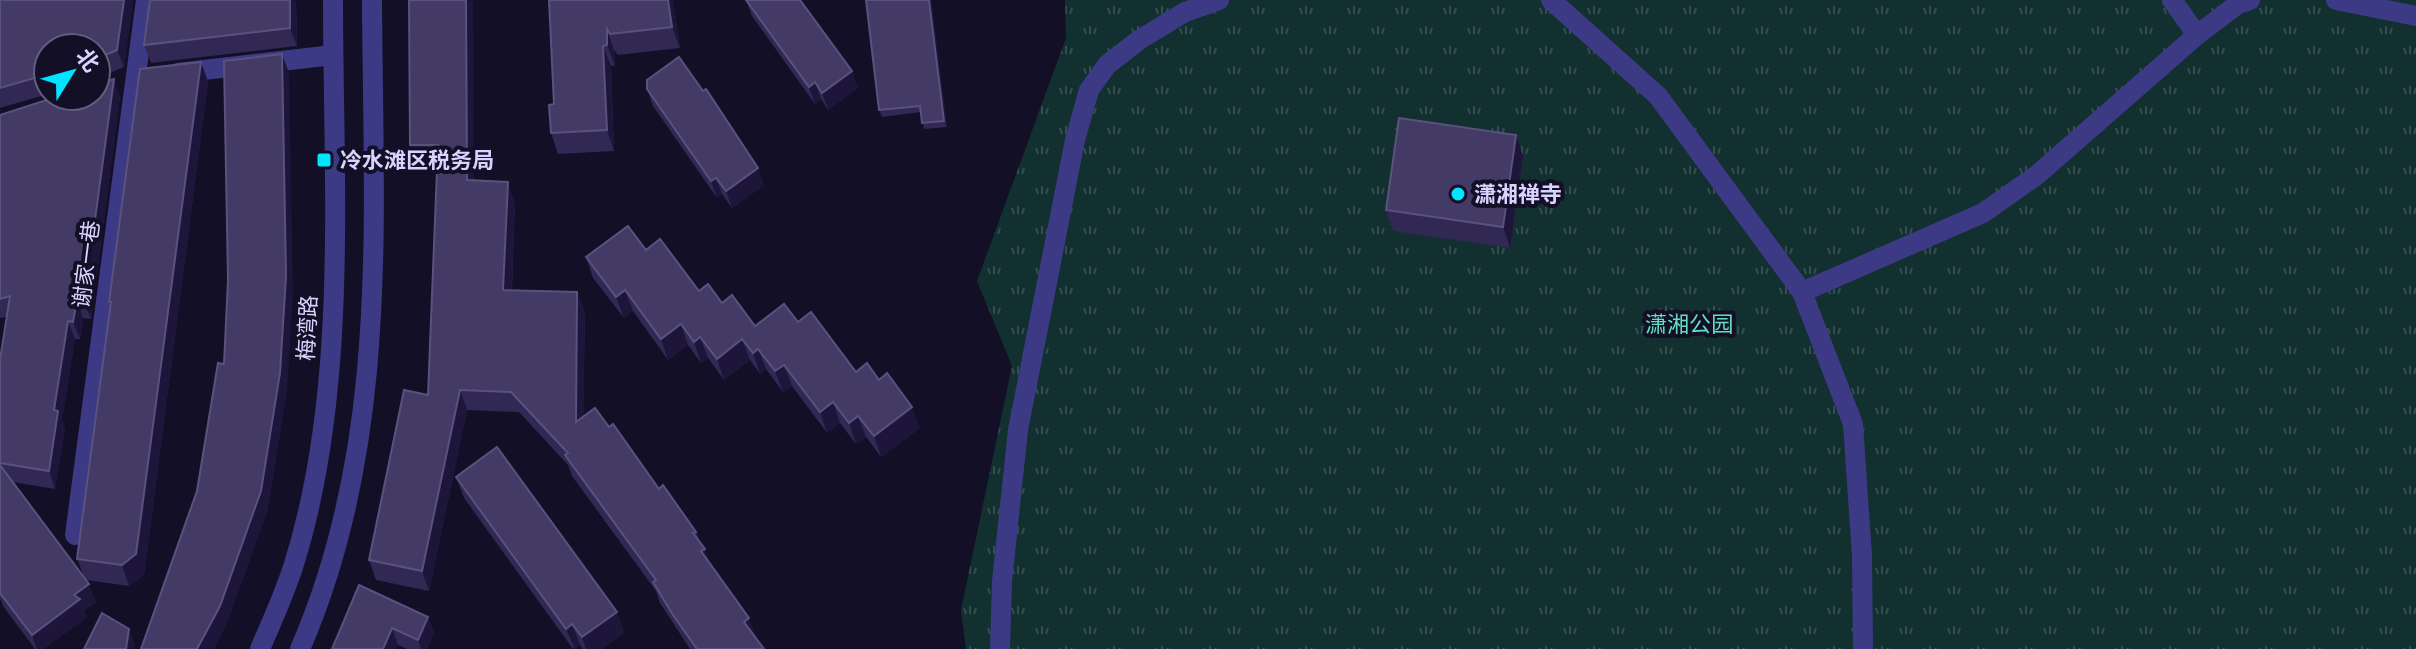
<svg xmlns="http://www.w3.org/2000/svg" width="2416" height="649" font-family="Commissioner,'Noto Sans SC',sans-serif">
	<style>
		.park { fill: url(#park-tufts) }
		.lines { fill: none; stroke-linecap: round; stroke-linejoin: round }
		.minor { stroke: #3d3a85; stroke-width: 20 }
		.wall { fill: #312854 }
		.shaded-wall { fill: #1d163a }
		.building { fill: #433a66; stroke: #5a527e; stroke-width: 2 }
		.poi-dot { fill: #00e5ff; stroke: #130f26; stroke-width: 3 }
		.labels { text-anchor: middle; stroke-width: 8; stroke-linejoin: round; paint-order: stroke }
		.poi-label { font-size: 22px; font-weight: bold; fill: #d9d4ff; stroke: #130f26; text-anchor: start }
		.street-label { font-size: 22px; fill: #d9d4ff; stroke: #130f26 }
		.park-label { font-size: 22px; fill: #5fe0c0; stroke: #130f26 }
	</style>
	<defs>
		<pattern id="park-tufts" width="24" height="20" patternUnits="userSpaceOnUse" patternTransform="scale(2)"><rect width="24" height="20" fill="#12302f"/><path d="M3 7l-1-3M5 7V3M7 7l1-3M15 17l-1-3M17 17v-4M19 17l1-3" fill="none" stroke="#344d4e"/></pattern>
	</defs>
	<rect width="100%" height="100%" fill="#130f26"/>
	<polygon class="park" points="1065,0 2416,0 2416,649 966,649 961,610 1012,366 977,281 1066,38"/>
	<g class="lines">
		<g class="minor">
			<polyline points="1551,0 1658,96 1802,292 1853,424 1862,556 1863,649"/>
			<polyline points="2172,0 2197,35"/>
			<polyline points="2336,0 2416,16"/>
			<polyline points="178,73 333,55"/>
			<polyline points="1802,292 1983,213 2037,175 2197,35 2238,4 2250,0"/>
			<polyline points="75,535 146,0"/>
			<path d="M 260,649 C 272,621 285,593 294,564 C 349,388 333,183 333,0"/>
			<path d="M 300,649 C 390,443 373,220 372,0"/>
			<polyline points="1000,649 1002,581 1018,430 1075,140 1089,90 1107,65 1139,40 1185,12 1219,0"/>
		</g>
	</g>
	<g class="wall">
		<polygon points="0,0 133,0 124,67 96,79 96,48 48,48 48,94 0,108"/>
		<polygon points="296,0 297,46 151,63 144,45"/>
		<polygon points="409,0 474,180 515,202 512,290 577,292 585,312 583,416 609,427 659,489 696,532 710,565 764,649 690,649 660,603 656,591 572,476 568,465 519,412 467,410 429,591 376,580 369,560 428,395 437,165 418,165 410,145"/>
		<polygon points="549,0 673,0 680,48 618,55 614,50 615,66 611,66 614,151 558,154 551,133 554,104"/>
		<polygon points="746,0 852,71 858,88 828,110 821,99 815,104 752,16"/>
		<polygon points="931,0 947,127 924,129 921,112 882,117 879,110"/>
		<polygon points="201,62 208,82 144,575 129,586 86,580 96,602 84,610 87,617 43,649 35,649 3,606 0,598 0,360 7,317 0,318 0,115 120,96 91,319 83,318 80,339 75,339 62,419 65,429 55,489 13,482 84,577 77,559 110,307 109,302"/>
		<polygon points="647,89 764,185 732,208 722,194 717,198 653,106"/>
		<polygon points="1523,156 1510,248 1393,231 1386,210"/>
		<polygon points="646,250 699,291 722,303 755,326 798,322 856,372 879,380 920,428 881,457 866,437 856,444 840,423 827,433 792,386 783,392 766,369 760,374 750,360 724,380 708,358 701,363 688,345 668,360 633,311 624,318 593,278 586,257"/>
		<polygon points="456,477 617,612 624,633 602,649 583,649 580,645 573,649 464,498"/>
		<polygon points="428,617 434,633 427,649 407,649 398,645 332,649"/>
	</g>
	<g class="shaded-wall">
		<polygon points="124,0 133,0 124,67 117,50"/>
		<polygon points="290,0 296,0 297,46 290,28"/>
		<polygon points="466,0 473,0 474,200 467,180"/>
		<polygon points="668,0 673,0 680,48 672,27"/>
		<polygon points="929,0 931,0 947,127 944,121"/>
		<polygon points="607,29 614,50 615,66 607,45"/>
		<polygon points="603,46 611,66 614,151 607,130"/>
		<polygon points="282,54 289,73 293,294 287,391 268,510 227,624 214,649 197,649"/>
		<polygon points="201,62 208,82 144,575 129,586 122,565"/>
		<polygon points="852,71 858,88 828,110 822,93"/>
		<polygon points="114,79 120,96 91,319 84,301"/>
		<polygon points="815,82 821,99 815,104 809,87"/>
		<polygon points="1516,135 1523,156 1510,248 1503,227"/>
		<polygon points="758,168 764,185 732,208 726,191"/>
		<polygon points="716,178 722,194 717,198 711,181"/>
		<polygon points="508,182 515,202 511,310 503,290"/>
		<polygon points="625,290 633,311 624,318 616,297"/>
		<polygon points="577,292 585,312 583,442 576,422"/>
		<polygon points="77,300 83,318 80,339 73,322"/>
		<polygon points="68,321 75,339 62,419 65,429 55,489 49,471 54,410"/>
		<polygon points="681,324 688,345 668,360 661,339"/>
		<polygon points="700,337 708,358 701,363 694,342"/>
		<polygon points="742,339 750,360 724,380 717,359"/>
		<polygon points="758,349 766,369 760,374 753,353"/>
		<polygon points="784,365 792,386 783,392 775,371"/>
		<polygon points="460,390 467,410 429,591 422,571"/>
		<polygon points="833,402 840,423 827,433 820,412"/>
		<polygon points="912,407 920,428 881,457 874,436"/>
		<polygon points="858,416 866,437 856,444 849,423"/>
		<polygon points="705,549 712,569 701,551"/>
		<polygon points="89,584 96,602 84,610 87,617 43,649 37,649 32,635 74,595"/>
		<polygon points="617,612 624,633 602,649 586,649 582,637"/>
		<polygon points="428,617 434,633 427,649 421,649 418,640"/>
		<polygon points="749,618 757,639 744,622"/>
		<polygon points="572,624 580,645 575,649 566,629"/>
		<polygon points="392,628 398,645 396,649 383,649"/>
		<polygon points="129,629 135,645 134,649 126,649"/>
	</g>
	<g class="building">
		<polygon points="0,0 124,0 117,50 96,59 96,48 48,48 48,74 0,88"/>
		<polygon points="150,0 290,0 290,28 144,45"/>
		<polygon points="409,0 466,0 467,180 508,182 503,290 577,292 576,422 595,408 609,427 613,424 659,489 663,485 696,532 693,533 705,549 701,551 749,618 744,622 764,649 697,649 673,615 653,582 656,580 565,455 568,453 511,392 460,390 422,571 369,560 404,390 428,395 438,145 410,145"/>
		<polygon points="549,0 668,0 672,27 610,34 607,29 607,45 603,46 607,130 551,133 549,105 554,104"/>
		<polygon points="746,0 800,0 852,71 822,93 815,82 809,87"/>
		<polygon points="866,0 929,0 944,121 922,123 920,106 879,110"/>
		<polygon points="282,54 286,276 280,373 261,491 220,606 197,649 141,649 197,491 218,363 224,364 228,280 224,61"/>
		<polygon points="679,57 703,91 706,89 758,168 726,191 716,178 711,181 647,89 647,80"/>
		<polygon points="201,62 136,554 122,565 77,559 111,302 109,302 140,69"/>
		<polygon points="114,79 84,301 77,300 73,322 68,321 54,410 58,411 49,471 0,463 0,360 10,296 0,299 0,115 59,96 96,96 96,84"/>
		<polygon points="1399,118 1516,135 1503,227 1386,210"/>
		<polygon points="628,226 646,250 660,239 699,291 708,284 722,303 732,295 755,326 784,304 798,322 811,312 856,372 867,363 879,380 887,373 912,407 874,436 858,416 849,423 833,402 820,412 784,365 775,371 758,349 753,353 742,339 717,359 700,337 694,342 681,324 661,339 625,290 616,297 586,257"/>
		<polygon points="497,447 617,612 582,637 572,624 566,629 456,477"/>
		<polygon points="0,465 89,584 74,595 80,599 32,635 0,593"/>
		<polygon points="359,585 428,617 418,640 392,628 383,649 332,649"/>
		<polygon points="102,613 129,629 126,649 84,649"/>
	</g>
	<g class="poi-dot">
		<rect x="316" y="152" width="16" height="16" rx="4"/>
		<circle cx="1458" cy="194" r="8"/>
	</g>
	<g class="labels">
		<g class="poi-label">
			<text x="340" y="168">冷水滩区税务局</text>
			<text x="1474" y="202">潇湘禅寺</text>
		</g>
		<g class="street-label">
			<text transform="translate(86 264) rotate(-83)" y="8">谢家一巷</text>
			<text transform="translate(307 328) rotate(-87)" y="8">梅湾路</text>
		</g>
		<g class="park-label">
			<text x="1689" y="332">潇湘公园</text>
		</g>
	</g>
	<g transform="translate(72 72) rotate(53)"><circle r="38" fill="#130f26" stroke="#625e7d" stroke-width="2"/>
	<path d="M0-6L14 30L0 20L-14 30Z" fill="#00e5ff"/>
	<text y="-12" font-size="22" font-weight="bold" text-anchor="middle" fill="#d9d4ff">北</text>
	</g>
</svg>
